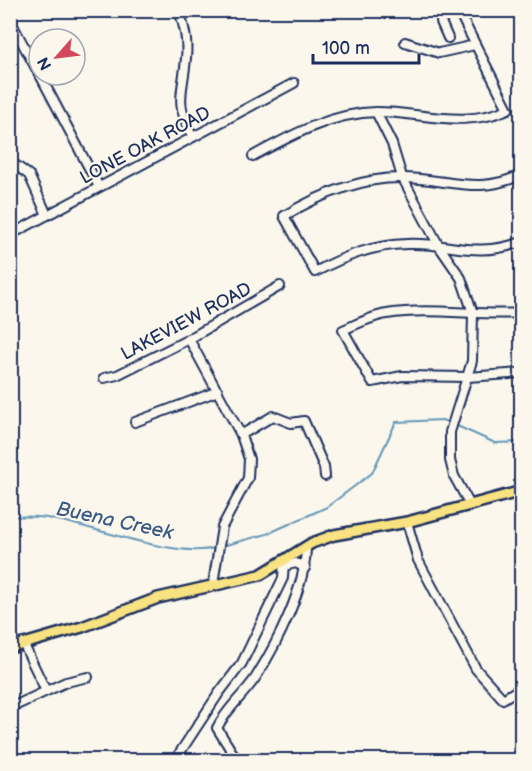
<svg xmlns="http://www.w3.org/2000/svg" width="532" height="771" font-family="'Balsamiq Sans',sans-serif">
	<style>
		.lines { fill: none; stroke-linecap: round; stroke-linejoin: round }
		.stream { stroke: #6397b8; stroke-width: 2 }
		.minor-casing { stroke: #1b2f5e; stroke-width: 12 }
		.major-casing { stroke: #1b2f5e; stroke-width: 14 }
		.minor { stroke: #fbf7ec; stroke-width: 8 }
		.major { stroke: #f8e281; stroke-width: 9 }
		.labels { text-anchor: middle; stroke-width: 4.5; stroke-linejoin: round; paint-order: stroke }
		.street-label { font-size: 18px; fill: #1b2f5e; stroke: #fbf7ec }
		.water-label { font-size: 20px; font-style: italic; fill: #395a84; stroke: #fbf7ec }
	</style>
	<rect width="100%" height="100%" fill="#fbf7ec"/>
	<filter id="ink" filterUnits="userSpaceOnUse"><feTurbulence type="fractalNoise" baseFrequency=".0167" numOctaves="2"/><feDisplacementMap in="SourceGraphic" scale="12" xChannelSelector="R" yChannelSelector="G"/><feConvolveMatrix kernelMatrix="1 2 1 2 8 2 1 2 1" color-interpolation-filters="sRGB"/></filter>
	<g filter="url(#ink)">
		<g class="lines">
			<g class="stream">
				<polyline points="455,425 495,443 522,442"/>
				<path d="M 10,516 C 24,517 39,516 52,519 C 93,526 176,559 214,548"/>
				<polyline points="226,545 267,534 327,507 372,473 396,422 442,420 450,423"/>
			</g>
			<g class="minor-casing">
				<g id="minor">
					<path d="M 179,10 C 184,26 188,41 186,58 C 183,94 174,100 192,136"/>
					<polyline points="10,20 39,74"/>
					<polyline points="448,38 441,22 444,14 452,10"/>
					<polyline points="405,42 439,53 475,45"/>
					<polyline points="40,75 99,187"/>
					<polyline points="376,112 392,144 402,177 439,246 461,278 473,313 472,361 450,432 450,460 454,476 470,505"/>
					<path d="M 253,156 C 292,135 331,113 377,112 C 422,112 464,129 508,109 L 458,10"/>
					<polyline points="10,161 29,175 47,215"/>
					<path d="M 522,174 C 478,197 445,177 400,178 C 359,178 319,195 284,216 L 315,272 C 345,256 373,245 407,244 C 452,242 473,259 522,242"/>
					<polyline points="10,235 294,83"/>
					<path d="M 522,313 C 477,316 431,307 387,314 C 372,316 357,324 343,330 L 372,382 L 402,376 L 468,377 L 522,373"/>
					<polyline points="189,339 241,435 249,459 248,478 222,527 213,584"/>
					<polyline points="104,378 117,375 189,339 280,286"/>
					<polyline points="135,422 218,391"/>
					<polyline points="241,435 273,416 291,423 304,421 324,467 325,476"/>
					<polyline points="407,522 418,560 476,669 503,699 514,692"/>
					<polyline points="284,566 296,563 305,568"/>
					<polyline points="23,643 46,691"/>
					<polyline points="10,708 66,682 88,677"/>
					<polyline points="175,760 219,693 242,663 283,578 284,561"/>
					<path d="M 237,760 L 217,728 C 227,708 244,695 256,677 C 278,642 305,588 306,548"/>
				</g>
			</g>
			<g class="major-casing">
				<polyline id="major" points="10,648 82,627 158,598 260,575 312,543 334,535 407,522 522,491"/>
			</g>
			<use href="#minor" class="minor"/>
			<use href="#major" class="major"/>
		</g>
	</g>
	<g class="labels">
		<g class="street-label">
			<text transform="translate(145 145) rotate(-28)" y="6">LONE OAK ROAD</text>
			<text transform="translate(186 321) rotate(-28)" y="6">LAKEVIEW ROAD</text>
		</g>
		<g class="water-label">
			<text transform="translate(115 520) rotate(12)" y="7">Buena Creek</text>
		</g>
	</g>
	<rect width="532" height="771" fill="none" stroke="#fbf7ec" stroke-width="36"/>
	<rect x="18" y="18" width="496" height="735" fill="none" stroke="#1b2f5e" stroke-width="2" filter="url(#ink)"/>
	<g transform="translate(57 57) rotate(242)"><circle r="28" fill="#fbf7ec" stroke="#a1a7b3" stroke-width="1.5"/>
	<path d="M0-4.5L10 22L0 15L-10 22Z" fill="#d1495b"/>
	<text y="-9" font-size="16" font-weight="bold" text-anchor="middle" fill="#1b2f5e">N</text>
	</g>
	<path d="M313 54v9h106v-9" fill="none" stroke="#1b2f5e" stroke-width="3"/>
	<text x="322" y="54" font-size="18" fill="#1b2f5e" stroke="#fbf7ec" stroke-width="4.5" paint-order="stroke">100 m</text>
</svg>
